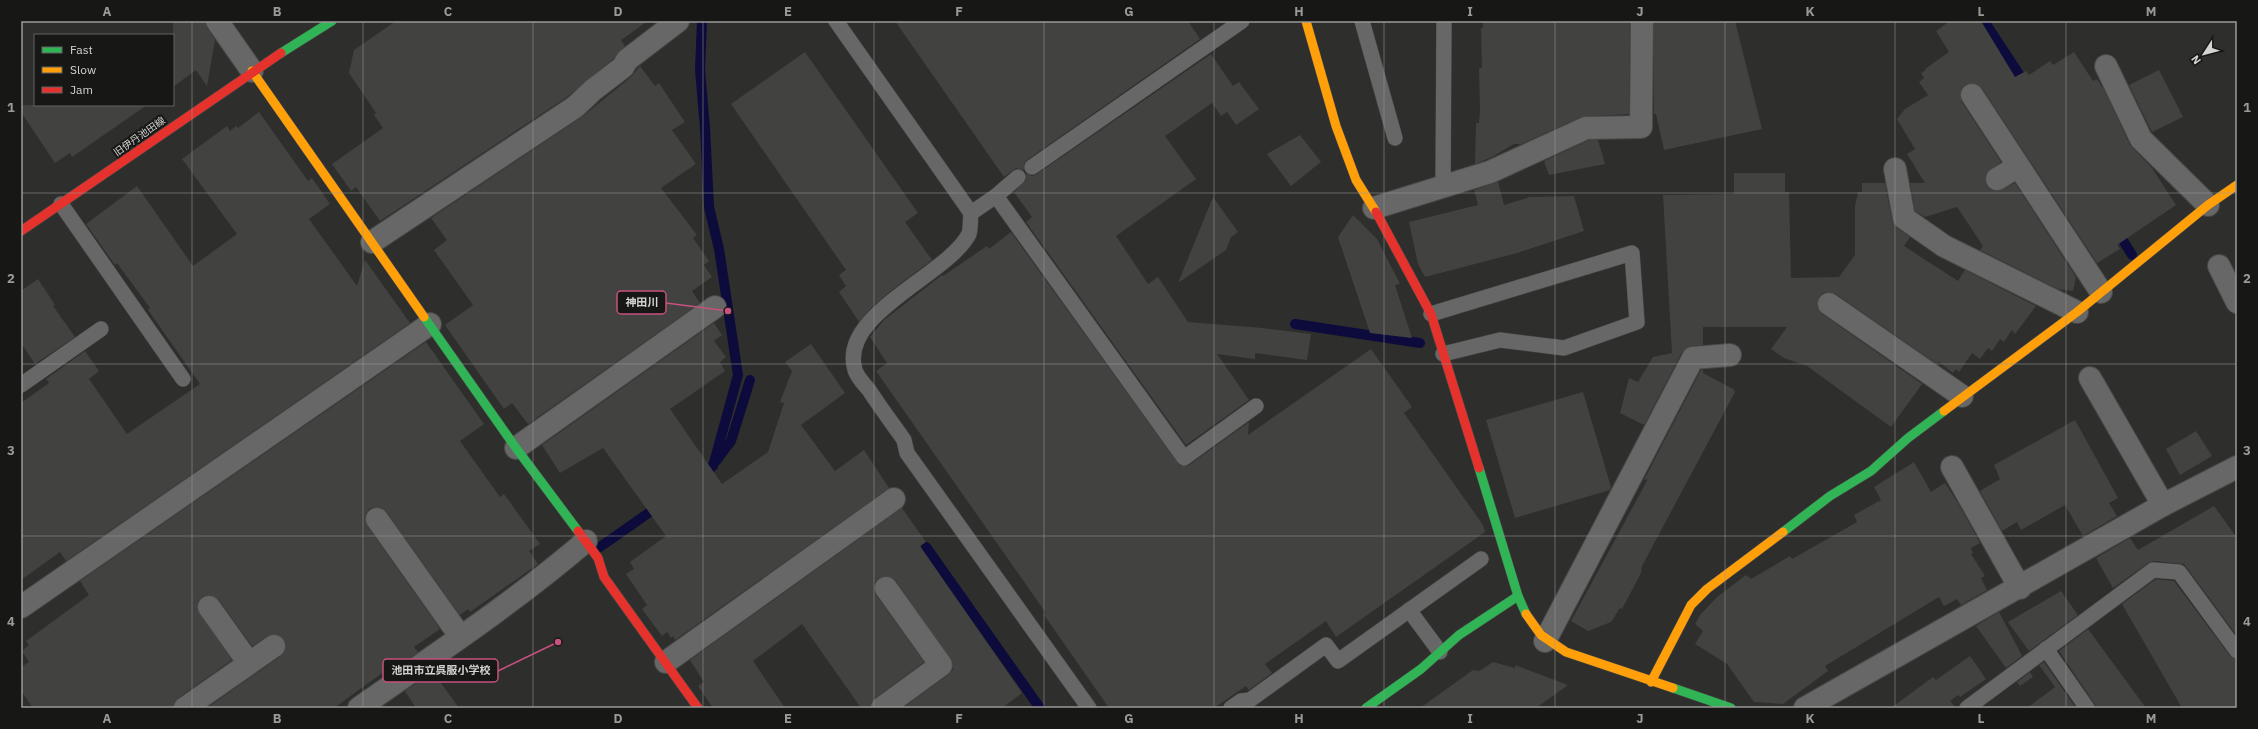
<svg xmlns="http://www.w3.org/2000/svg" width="2258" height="729" font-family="'IBM Plex Sans','Noto Sans JP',sans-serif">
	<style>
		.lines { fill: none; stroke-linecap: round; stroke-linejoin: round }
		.stream { stroke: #0c0b3b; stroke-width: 10 }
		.building { fill: #424241 }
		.lane-casing { stroke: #494948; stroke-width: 16 }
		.street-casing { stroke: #494948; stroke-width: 24 }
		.fast-casing { stroke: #494948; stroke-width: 10 }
		.slow-casing { stroke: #494948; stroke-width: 10 }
		.jam-casing { stroke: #494948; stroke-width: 10 }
		.lane { stroke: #676767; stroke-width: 15 }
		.street { stroke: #676767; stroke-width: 22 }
		.fast { stroke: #30b455; stroke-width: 9 }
		.slow { stroke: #ff9f0a; stroke-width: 9 }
		.jam { stroke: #e5322d; stroke-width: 9 }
		.grid { fill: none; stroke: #9a9b99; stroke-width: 1; stroke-opacity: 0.55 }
		.labels { text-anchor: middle; stroke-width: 4; stroke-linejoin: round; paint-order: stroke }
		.street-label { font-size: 10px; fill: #d4d5d3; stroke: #171716 }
		.leader { fill: none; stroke: #c7517f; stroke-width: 1.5 }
		.callout-dot { fill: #c7517f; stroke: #171716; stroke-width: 1.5 }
		.callout { fill: #171716; stroke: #c7517f; stroke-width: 1.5 }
		.callout-label { font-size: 11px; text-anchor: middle; font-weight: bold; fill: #d4d5d3 }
		.neatline { fill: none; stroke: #9a9b99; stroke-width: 1.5 }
		.grid-label { font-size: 13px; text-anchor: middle; font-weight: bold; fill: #9a9b99 }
	</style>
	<rect width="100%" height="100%" fill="#2e2e2d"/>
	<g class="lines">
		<g class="stream">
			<polyline points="1984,21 2026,85"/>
			<polyline points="2116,229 2132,255"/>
			<polyline points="1295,324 1420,343"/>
			<polyline points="716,461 731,441 750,380"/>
			<polyline points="701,476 713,466 738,375 719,249 709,207 705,128 700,70 702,21"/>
			<polyline points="600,547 660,505"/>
			<polyline points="926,547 1040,708"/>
		</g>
	</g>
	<g class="building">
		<polygon points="173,21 205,21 207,28 215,40 207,86 196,70 173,87"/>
		<polygon points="396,21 648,21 621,40 625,46 613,59 567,97 380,221 356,187 351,191 332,164 383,128 374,115 376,113 349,73 354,50"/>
		<polygon points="895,21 1188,21 1200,39 1027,160 1024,164 1024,170 1016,168 1004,177"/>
		<polygon points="1483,21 1630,21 1629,114 1581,117 1521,144 1514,144 1492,157 1475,164 1476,123 1479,123 1480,109 1479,68 1482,68 1481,28 1483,28"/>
		<polygon points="1654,21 1735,21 1762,129 1664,150 1656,114 1654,114"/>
		<polygon points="1950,21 1981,21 2015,77 2026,71 2029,75 2050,61 2053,65 2074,52 2093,81 2097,79 2104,90 2130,145 2152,168 2176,205 2117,245 2120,249 2097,263 1982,88 1972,83 1965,85 1961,90 1961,101 2001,162 1986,173 1985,179 1986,185 1991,190 1998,191 2015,183 2076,277 2073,291 2058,289 1980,250 1983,246 1957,207 1925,217 1915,211 1910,183 1925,183 1907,154 1915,149 1897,119 1905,109 1928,95 1919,82 1924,78 1921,73 1926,70 1925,69 1949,52 1936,31"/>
		<polygon points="805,52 918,213 905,222 932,260 892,290 872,307 859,322 839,292 846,286 839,275 846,270 731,104"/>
		<polygon points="1211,54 1233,86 1239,82 1259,109 1236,125 1227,112 1221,116 1212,103 1165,136 1196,179 1116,236 1148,284 1158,277 1188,322 1262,328 1311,334 1307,360 1255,353 1255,359 1217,354 1249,400 1186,445 1026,222 1032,217 1014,192 1026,180 1026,173 1032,176 1037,174"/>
		<polygon points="640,66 655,86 659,83 685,122 672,130 696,164 661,188 697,235 693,238 709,261 704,265 712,277 692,291 700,303 528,424 512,403 504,409 445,325 473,305 434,250 447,240 431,218 582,117 631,77"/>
		<polygon points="2159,70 2183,117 2152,132 2129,85"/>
		<polygon points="21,105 147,105 72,157 70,153 55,163 21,112"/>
		<polygon points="259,112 308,181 312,178 330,204 309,219 357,286 365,260 410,323 66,561 60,552 21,580 21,403 49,383 46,379 85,351 99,371 89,379 127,434 200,384 148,310 150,308 117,263 115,265 86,224 137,186 193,266 237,234 182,159 227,126 230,131 236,126 238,128"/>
		<polygon points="1300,135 1321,162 1291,186 1267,154"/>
		<polygon points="1589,140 1598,140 1605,164 1549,175 1544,161"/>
		<polygon points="1734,173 1785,173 1785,192 1789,192 1791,278 1839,277 1855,255 1855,206 1858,192 1862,192 1862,183 1885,183 1892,221 1897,228 1910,237 1904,246 1958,281 1965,270 2036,306 2015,334 2012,330 2004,342 2000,339 1992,351 1988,348 1980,359 1972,353 1959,372 1956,369 1953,373 1939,362 1937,364 1836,294 1830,292 1823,293 1817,303 1818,309 1822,314 1922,384 1891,427 1807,366 1784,358 1771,349 1787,327 1703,327 1703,345 1692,346 1682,352 1644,425 1620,413 1629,378 1638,382 1653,357 1672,353 1663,195 1734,194"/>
		<polygon points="1498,182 1504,205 1530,197 1574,196 1584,231 1517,253 1425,277 1418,264 1409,222 1478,205 1474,190"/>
		<polygon points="1213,197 1238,232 1231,237 1226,250 1178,283"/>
		<polygon points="1353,215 1377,239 1400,284 1395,285 1412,338 1370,333 1338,237"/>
		<polygon points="1011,232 1180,466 1189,465 1249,422 1248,435 1371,349 1412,407 1404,413 1483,525 1485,532 1336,637 1326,621 1265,664 1272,673 1249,690 1246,686 1214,708 1109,708 1044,615 1046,613 876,371 887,363 870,337 884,320 942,275 943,276 987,246 989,249"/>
		<polygon points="38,279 55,305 53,306 75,337 35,364 21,343 21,291"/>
		<polygon points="714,323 722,335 714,341 726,357 720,362 725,371 670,409 722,484 768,452 784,403 780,402 792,371 785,362 811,344 845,393 801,425 835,471 864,450 889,488 675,640 673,636 671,638 667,632 662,636 642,609 647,605 626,574 634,569 630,562 666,536 603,448 560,473 542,445"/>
		<polygon points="426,342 484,424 460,441 500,497 504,494 540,544 529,551 538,564 470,612 468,609 460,615 387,512 382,508 375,507 369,509 366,514 367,526 440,629 414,647 418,652 391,671 389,668 334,708 207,708 281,656 286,645 284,639 273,634 252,646 219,600 208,595 202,597 198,601 197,609 232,660 178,698 173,708 33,708 21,691 21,667 29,662 22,651 29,645 26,641 89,595 80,581"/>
		<polygon points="1701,370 1703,370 1703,373 1733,389 1735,392 1642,566 1641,573 1622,609 1620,608 1611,622 1588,631 1571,621 1648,479 1644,480"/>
		<polygon points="1583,392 1611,487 1610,490 1515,518 1486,420"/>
		<polygon points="2075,420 2118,498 2109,503 2117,516 2083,536 2065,505 2021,530 2017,522 2002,531 1980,491 2000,479 1994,465"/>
		<polygon points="2196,431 2212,456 2180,475 2166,449"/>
		<polygon points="1914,462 1931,492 1945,483 1958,503 1980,543 1971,548 1973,553 1971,554 1985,576 1981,578 1987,590 1961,605 1957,599 1944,606 1939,597 1825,666 1828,671 1783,704 1754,702 1727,664 1695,644 1703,631 1695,624 1700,615 1717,597 1746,575 1751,579 1790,556 1792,559 1857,522 1854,515 1881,500 1874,487"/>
		<polygon points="2214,506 2237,538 2237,636 2184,564 2154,561 2148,563 2113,588 2096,558 2130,538 2138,550"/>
		<polygon points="902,508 926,542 920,546 1022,693 1002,708 903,708 948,675 953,670 953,663 896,581 885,576 879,578 875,582 874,589 876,595 924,662 875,698 870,708 861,708 802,624 753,661 785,708 713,708 698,686 704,682 690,660"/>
		<polygon points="2156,579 2174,581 2230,656 2237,660 2237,708 2182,708 2122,604"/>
		<polygon points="2061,591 2078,615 2029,651 2008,622"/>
		<polygon points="1999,612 2022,656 2006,668 1976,626"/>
		<polygon points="2088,629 2146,708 2096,708 2094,703 2059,651"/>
		<polygon points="1970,656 1986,679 1960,697 1958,695 1950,701 1956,708 1891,708 1933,677 1936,680"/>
		<polygon points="1493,662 1515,668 1515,665 1568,685 1536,708 1420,708 1473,670 1479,671"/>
		<polygon points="2044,662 2076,708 2027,708 2055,687 2039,665"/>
		<polygon points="433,672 459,708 416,708 405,691"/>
		<polygon points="2030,672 2033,677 2020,686 2017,682"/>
	</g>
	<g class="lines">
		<g class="lane-casing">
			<g id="lane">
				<polyline points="836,21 971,213"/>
				<polyline points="1362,21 1395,138"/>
				<polyline points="1032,167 1242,21"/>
				<path d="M 1018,177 L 996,196 L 971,213 C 970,219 971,228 969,234 C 947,276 838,314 855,370 C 857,377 864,384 869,390 C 880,407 892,423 904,440 L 907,453 L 1089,708"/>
				<polyline points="1443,187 1444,21"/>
				<polyline points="996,196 1184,458 1256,406"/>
				<polyline points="61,204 183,379"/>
				<polyline points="1431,314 1632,253 1637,322 1564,348 1500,340 1443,354"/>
				<polyline points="21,385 101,329"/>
				<polyline points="1409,610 1440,652"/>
				<polyline points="2046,649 2087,708"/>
				<polyline points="1231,708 1241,701 1250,700 1326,645 1338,661 1481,559"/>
				<polyline points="1967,708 2153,570 2179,572 2237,651"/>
			</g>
		</g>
		<g class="street-casing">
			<g id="street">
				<polyline points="217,21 252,71"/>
				<polyline points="2106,66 2141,139 2208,205"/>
				<polyline points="1972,95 2101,292"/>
				<polyline points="1895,169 1904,218 1944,246 2077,312"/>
				<polyline points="1997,179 2017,167"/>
				<polyline points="1374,208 1490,172 1586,128 1641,127 1642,21"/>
				<polyline points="372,242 575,107 593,90 623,67 627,60 678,21"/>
				<polyline points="2219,266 2237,302"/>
				<polyline points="1829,304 1962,396"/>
				<polyline points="2090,378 2163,505"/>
				<polyline points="516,448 715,307"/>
				<polyline points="1952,467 2020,588"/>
				<polyline points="377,519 460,636"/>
				<polyline points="21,607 430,324"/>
				<polyline points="209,607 249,663"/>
				<polyline points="1545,641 1693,358 1730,355"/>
				<polyline points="666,662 894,499"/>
				<polyline points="185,708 274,646"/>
				<path d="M 359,708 C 436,654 515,602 586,541"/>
				<polyline points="882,708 941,665 886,588"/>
				<polyline points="1805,708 2163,505 2237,467"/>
			</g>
		</g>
		<g class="fast-casing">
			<g id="fast">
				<polyline points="281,53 332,21"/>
				<polyline points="424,317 516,448 578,531"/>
				<polyline points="1479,468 1518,596 1526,614"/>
				<polyline points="1783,532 1830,496 1871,471 1908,438 1944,411"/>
				<polyline points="1673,688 1731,708"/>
				<polyline points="1366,708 1421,669 1459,635 1518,596"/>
			</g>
		</g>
		<g class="slow-casing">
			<g id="slow">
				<polyline points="1306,21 1336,126 1356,180 1376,212"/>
				<polyline points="252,71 424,317"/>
				<polyline points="1944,411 2077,312 2208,205 2237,185"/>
				<polyline points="1526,614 1541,635 1566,652 1673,688"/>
				<polyline points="1651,682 1691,605 1707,589 1783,532"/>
			</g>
		</g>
		<g class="jam-casing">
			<g id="jam">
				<polyline points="1376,212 1431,314 1479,468"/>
				<polyline points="21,231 281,53"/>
				<polyline points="578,531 598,558 604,577 698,708"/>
			</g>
		</g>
		<use href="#lane" class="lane"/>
		<use href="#street" class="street"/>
		<use href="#fast" class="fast"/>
		<use href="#slow" class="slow"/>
		<use href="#jam" class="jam"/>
	</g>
	<path class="grid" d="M 192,21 L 192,708M 363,21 L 363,708M 533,21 L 533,708M 703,21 L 703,708M 874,21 L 874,708M 1044,21 L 1044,708M 1214,21 L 1214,708M 1384,21 L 1384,708M 1555,21 L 1555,708M 1725,21 L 1725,708M 1895,21 L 1895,708M 2066,21 L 2066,708M 21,193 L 2237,193M 21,364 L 2237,364M 21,536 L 2237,536"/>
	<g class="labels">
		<g class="street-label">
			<text transform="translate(139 136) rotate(-35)" y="4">旧伊丹池田線</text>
		</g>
	</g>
	<path class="leader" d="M728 311L666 303M558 642L498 671"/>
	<g class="callout-dot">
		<circle cx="728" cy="311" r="4"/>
		<circle cx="558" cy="642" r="4"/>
	</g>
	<g class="callout">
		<rect x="617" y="291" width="49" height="23" rx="4"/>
		<rect x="383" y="659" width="115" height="23" rx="4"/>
	</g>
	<g class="callout-label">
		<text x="642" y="306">神田川</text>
		<text x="441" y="674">池田市立呉服小学校</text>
	</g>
	<rect width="2258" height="729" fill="none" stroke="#171716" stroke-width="44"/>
	<rect x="34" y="34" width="140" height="72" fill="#171716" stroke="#636362"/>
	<rect x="42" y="47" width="20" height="6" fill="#30b455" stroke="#636362"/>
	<text x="70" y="54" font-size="12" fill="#d4d5d3">Fast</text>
	<rect x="42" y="67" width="20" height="6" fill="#ff9f0a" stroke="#636362"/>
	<text x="70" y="74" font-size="12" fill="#d4d5d3">Slow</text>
	<rect x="42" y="87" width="20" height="6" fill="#e5322d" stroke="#636362"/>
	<text x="70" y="94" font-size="12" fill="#d4d5d3">Jam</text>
	<g transform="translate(2204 54) rotate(234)" stroke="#171716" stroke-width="3" paint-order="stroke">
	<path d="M0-3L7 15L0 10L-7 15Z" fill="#d4d5d3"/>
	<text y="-6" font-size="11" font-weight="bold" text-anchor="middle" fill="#d4d5d3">N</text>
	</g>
	<rect x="22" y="22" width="2214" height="685" class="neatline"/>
	<g class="grid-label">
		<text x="107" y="16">A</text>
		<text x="277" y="16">B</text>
		<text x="448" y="16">C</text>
		<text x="618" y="16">D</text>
		<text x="788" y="16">E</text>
		<text x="959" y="16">F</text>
		<text x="1129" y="16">G</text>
		<text x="1299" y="16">H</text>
		<text x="1470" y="16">I</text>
		<text x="1640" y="16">J</text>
		<text x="1810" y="16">K</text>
		<text x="1981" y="16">L</text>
		<text x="2151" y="16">M</text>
		<text x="11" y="112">1</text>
		<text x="2247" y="112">1</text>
		<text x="11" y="283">2</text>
		<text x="2247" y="283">2</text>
		<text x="11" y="455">3</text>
		<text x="2247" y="455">3</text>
		<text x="11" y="626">4</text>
		<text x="2247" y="626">4</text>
		<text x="107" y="723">A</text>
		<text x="277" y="723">B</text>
		<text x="448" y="723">C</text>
		<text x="618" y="723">D</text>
		<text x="788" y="723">E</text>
		<text x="959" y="723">F</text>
		<text x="1129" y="723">G</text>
		<text x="1299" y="723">H</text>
		<text x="1470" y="723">I</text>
		<text x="1640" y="723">J</text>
		<text x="1810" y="723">K</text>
		<text x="1981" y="723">L</text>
		<text x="2151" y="723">M</text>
	</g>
</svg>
